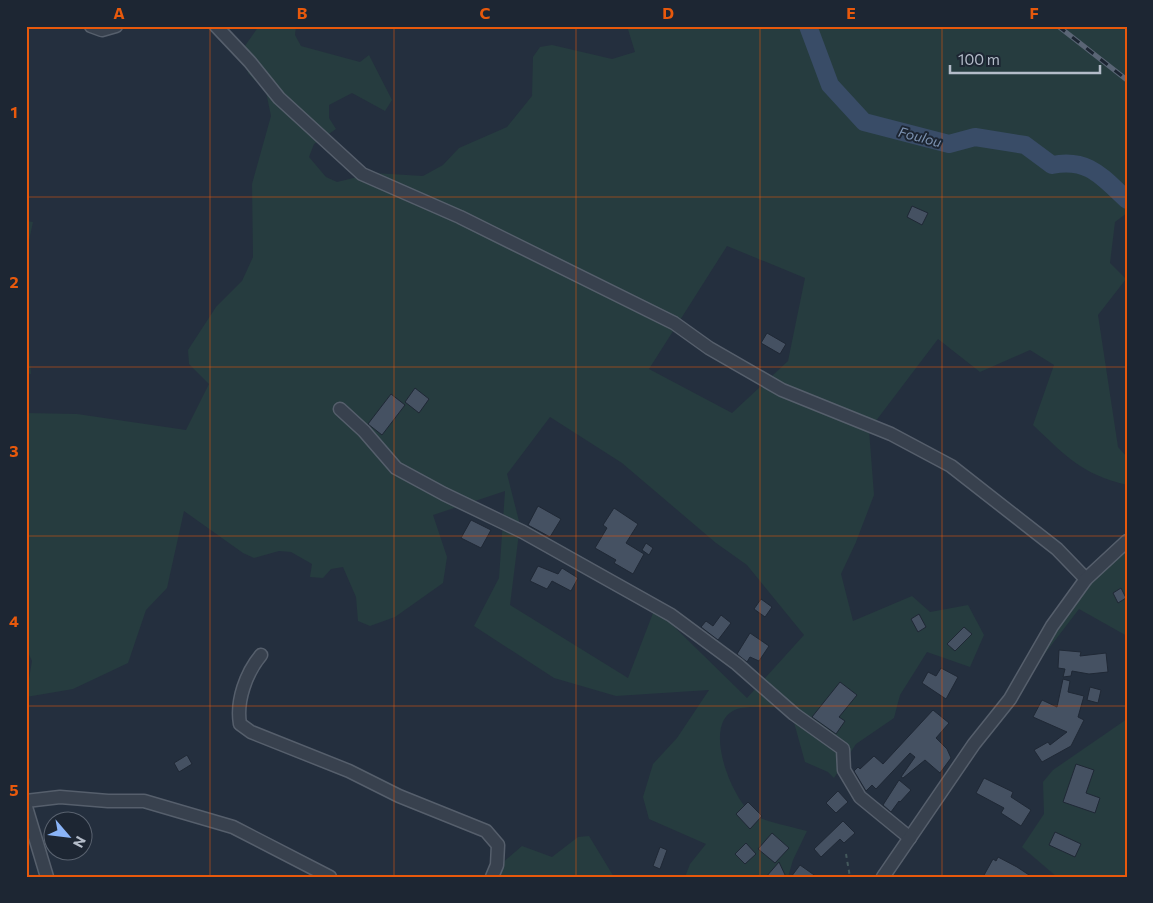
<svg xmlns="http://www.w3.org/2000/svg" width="1153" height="903" font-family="Commissioner,sans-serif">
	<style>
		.green { fill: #263c3f; fill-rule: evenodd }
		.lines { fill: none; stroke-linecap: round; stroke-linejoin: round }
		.river { stroke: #394c67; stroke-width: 18 }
		.building { fill: #455162; stroke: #1f2835 }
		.minor-casing { stroke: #565f6c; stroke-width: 15 }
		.path { stroke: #44595c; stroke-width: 2; stroke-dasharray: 4 4; stroke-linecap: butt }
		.minor { stroke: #38414e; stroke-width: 12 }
		.rail-casing { stroke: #5a6575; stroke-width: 5 }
		.rail { stroke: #1d2633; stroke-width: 3; stroke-dasharray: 9; stroke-linecap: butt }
		.grid { fill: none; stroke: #e8590c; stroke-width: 1; stroke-opacity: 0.55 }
		.labels { text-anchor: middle; stroke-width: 4; stroke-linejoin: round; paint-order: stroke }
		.water-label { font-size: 14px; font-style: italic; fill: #7c92b1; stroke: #1d2633 }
		.neatline { fill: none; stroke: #e8590c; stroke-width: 2 }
		.grid-label { font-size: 16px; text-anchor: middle; font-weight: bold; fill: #e8590c }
	</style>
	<rect width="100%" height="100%" fill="#242f3e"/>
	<g class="green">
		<path d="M 259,26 L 296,26 L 295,35 L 301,46 L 360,62 L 369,55 L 392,100 L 385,111 L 352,93 L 329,105 L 329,118 L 336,129 L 314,144 L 309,157 L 326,177 L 337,182 L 374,173 L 423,176 L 443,165 L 459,148 L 507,127 L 532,96 L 533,57 L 540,47 L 552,45 L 612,59 L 635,52 L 627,26 L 1127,26 L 1127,213 L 1115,222 L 1110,263 L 1126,279 L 1098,315 L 1118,447 L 1127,457 L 1127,485 C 1081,474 1066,456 1033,425 L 1054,365 L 1030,350 L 980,372 L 938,339 L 869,430 L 874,495 L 856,542 L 841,574 L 853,621 L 912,596 L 930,612 L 968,605 L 984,635 L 970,667 L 927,652 L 900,695 L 894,718 L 856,744 L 834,778 L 828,772 L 805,762 L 790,708 C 776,708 749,705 737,709 C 701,721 730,794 750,812 C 759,821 794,827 807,831 L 793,860 L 788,877 L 685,877 L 690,864 L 706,844 L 649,819 L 643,797 L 653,764 L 677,738 L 709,690 L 616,696 L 554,678 L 474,626 L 499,578 L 505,491 L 433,515 L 447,557 L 443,583 L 395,617 L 370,626 L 358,621 L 356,597 L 343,567 L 331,569 L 323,578 L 310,577 L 312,564 L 291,552 L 279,551 L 254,558 L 243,553 L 184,511 L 167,588 L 146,610 L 128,663 L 73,689 L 26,697 L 32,661 L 26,648 L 26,413 L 77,414 L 186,430 L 209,384 L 189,364 L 188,350 L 216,307 L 242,281 L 253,257 L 252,184 L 271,116 L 266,92 L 248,73 L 242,50 ZM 727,246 L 805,278 L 788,361 L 732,413 L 649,369 ZM 550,417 L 622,463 L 716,543 L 747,565 L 804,635 L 747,698 L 655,608 L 628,678 L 510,605 L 520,525 L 507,474 Z"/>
		<polygon points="26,221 33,222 26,255"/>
		<polygon points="26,305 31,374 26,373"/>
		<polygon points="1127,541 1127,636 1079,609 1010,699 1052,626"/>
		<polygon points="1127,719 1127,877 1057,877 1022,847 1044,814 1043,782 1053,770"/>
		<polygon points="589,836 614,877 486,877 522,846 552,857 578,837"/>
	</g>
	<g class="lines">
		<path class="river" d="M 808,26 L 830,85 L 864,122 L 949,144 L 975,137 L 1025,145 L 1052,165 C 1089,158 1102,177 1127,200"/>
	</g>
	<g class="building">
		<polygon points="912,206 928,213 922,225 907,217"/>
		<polygon points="767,333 786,344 780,354 761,343"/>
		<polygon points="415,388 429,399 419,413 405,402"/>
		<polygon points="391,394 405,405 382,435 368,424"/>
		<polygon points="538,506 561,519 550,537 528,525"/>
		<polygon points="614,508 638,524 626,543 644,554 633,574 614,563 616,560 595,548 607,528 603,525"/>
		<polygon points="471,520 491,530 481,548 461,538"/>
		<polygon points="646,543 653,548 649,555 642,550"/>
		<polygon points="538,566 558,574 562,568 578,578 571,591 552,581 547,589 530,581"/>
		<polygon points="1121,588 1126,598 1118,603 1113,593"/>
		<polygon points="761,599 772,607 765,617 754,609"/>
		<polygon points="919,614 926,627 918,632 911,619"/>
		<polygon points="721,615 731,623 718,640 701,627 706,621 713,626"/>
		<polygon points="964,627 972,634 955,651 947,644"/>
		<polygon points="750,633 769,646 759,661 750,657 747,662 737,654"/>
		<polygon points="1059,650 1081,652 1080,656 1106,653 1108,672 1089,674 1072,671 1071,676 1063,677 1065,669 1058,668"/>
		<polygon points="941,668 958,677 946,699 922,683 928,672 936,676"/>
		<polygon points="1063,679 1070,681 1068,692 1084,696 1078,717 1084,720 1071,746 1042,762 1034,750 1048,742 1050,745 1067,732 1033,717 1042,700 1057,707"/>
		<polygon points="840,682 857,695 839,717 845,721 836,734 812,717"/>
		<polygon points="1090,687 1101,690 1098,703 1087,700"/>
		<polygon points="933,710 949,723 936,738 947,749 951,758 940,773 925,760 903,778 901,777 915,757 910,753 876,789 872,785 866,791 854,771 858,767 860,769 874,756 883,764"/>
		<polygon points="187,755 192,764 179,772 174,763"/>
		<polygon points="1076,764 1094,770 1086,793 1100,798 1095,813 1063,802"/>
		<polygon points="984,778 1013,792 1011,797 1031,810 1021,826 1001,813 1004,808 976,793"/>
		<polygon points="899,780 911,790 900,802 899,801 891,812 883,805"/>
		<polygon points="838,791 848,802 836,813 826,803"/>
		<polygon points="748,802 762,816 750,829 736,814"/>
		<polygon points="843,821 855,833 844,843 840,839 821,857 814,849"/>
		<polygon points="1055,832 1081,844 1075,857 1049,845"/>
		<polygon points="772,833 789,848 775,863 758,849"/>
		<polygon points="746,843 756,854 745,864 735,854"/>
		<polygon points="660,847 667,850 660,869 653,866"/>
		<polygon points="998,857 1017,867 1032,877 983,877 993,859 996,861"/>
		<polygon points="779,862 786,877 766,877"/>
		<polygon points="800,865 817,877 791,877"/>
	</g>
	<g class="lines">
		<g class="minor-casing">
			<g id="minor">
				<polyline points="91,26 102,30 116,26"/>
				<polyline points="216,26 250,62 279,98 362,174 460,217 674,323 709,348 782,390 891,434 951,466 1057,549 1086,579"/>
				<polyline points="340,409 364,431 396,468 444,494 523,532 671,615 737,664 794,714 843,749 844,770 860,797 910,838"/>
				<path d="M 261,655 C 246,673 236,701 240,724 L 251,732 L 349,771 L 399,796 L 486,831 L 498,845 L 497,865 L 492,877"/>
				<polyline points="26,801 60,797 108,801 144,801 233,827 330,877"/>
				<polyline points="26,807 47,877"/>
				<polyline points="883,877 974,744 1010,699 1052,626 1086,579 1127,541"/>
			</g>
		</g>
		<polyline class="path" points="846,854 850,877"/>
		<use href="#minor" class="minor"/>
		<g class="rail-casing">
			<polyline id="rail" points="1058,26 1127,80"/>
		</g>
		<use href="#rail" class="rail"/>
	</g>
	<path class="grid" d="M 210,26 L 210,877M 394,26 L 394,877M 576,26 L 576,877M 760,26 L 760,877M 942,26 L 942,877M 26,197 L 1127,197M 26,367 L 1127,367M 26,536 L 1127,536M 26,706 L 1127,706"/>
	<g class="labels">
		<g class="water-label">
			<text transform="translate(920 137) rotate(15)" y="5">Foulou</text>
		</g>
	</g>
	<rect width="1153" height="903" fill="none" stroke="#1d2633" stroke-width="55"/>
	<g transform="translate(68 836) rotate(118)"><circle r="24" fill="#1d2633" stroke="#59626f"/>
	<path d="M0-4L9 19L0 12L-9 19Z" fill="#8ab4f8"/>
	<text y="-8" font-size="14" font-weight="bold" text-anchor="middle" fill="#b4bcc9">N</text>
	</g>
	<path d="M950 65v8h150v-8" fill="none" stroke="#b4bcc9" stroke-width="2.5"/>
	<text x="958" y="65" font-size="15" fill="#b4bcc9" stroke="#1d2633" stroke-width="4" paint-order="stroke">100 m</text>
	<rect x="28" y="28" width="1098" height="848" class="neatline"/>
	<g class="grid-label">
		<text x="119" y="19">A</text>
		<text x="302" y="19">B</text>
		<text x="485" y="19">C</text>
		<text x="668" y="19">D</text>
		<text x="851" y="19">E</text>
		<text x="1034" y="19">F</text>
		<text x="14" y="118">1</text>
		<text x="14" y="288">2</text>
		<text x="14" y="457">3</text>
		<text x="14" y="627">4</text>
		<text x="14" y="796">5</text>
	</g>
</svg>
